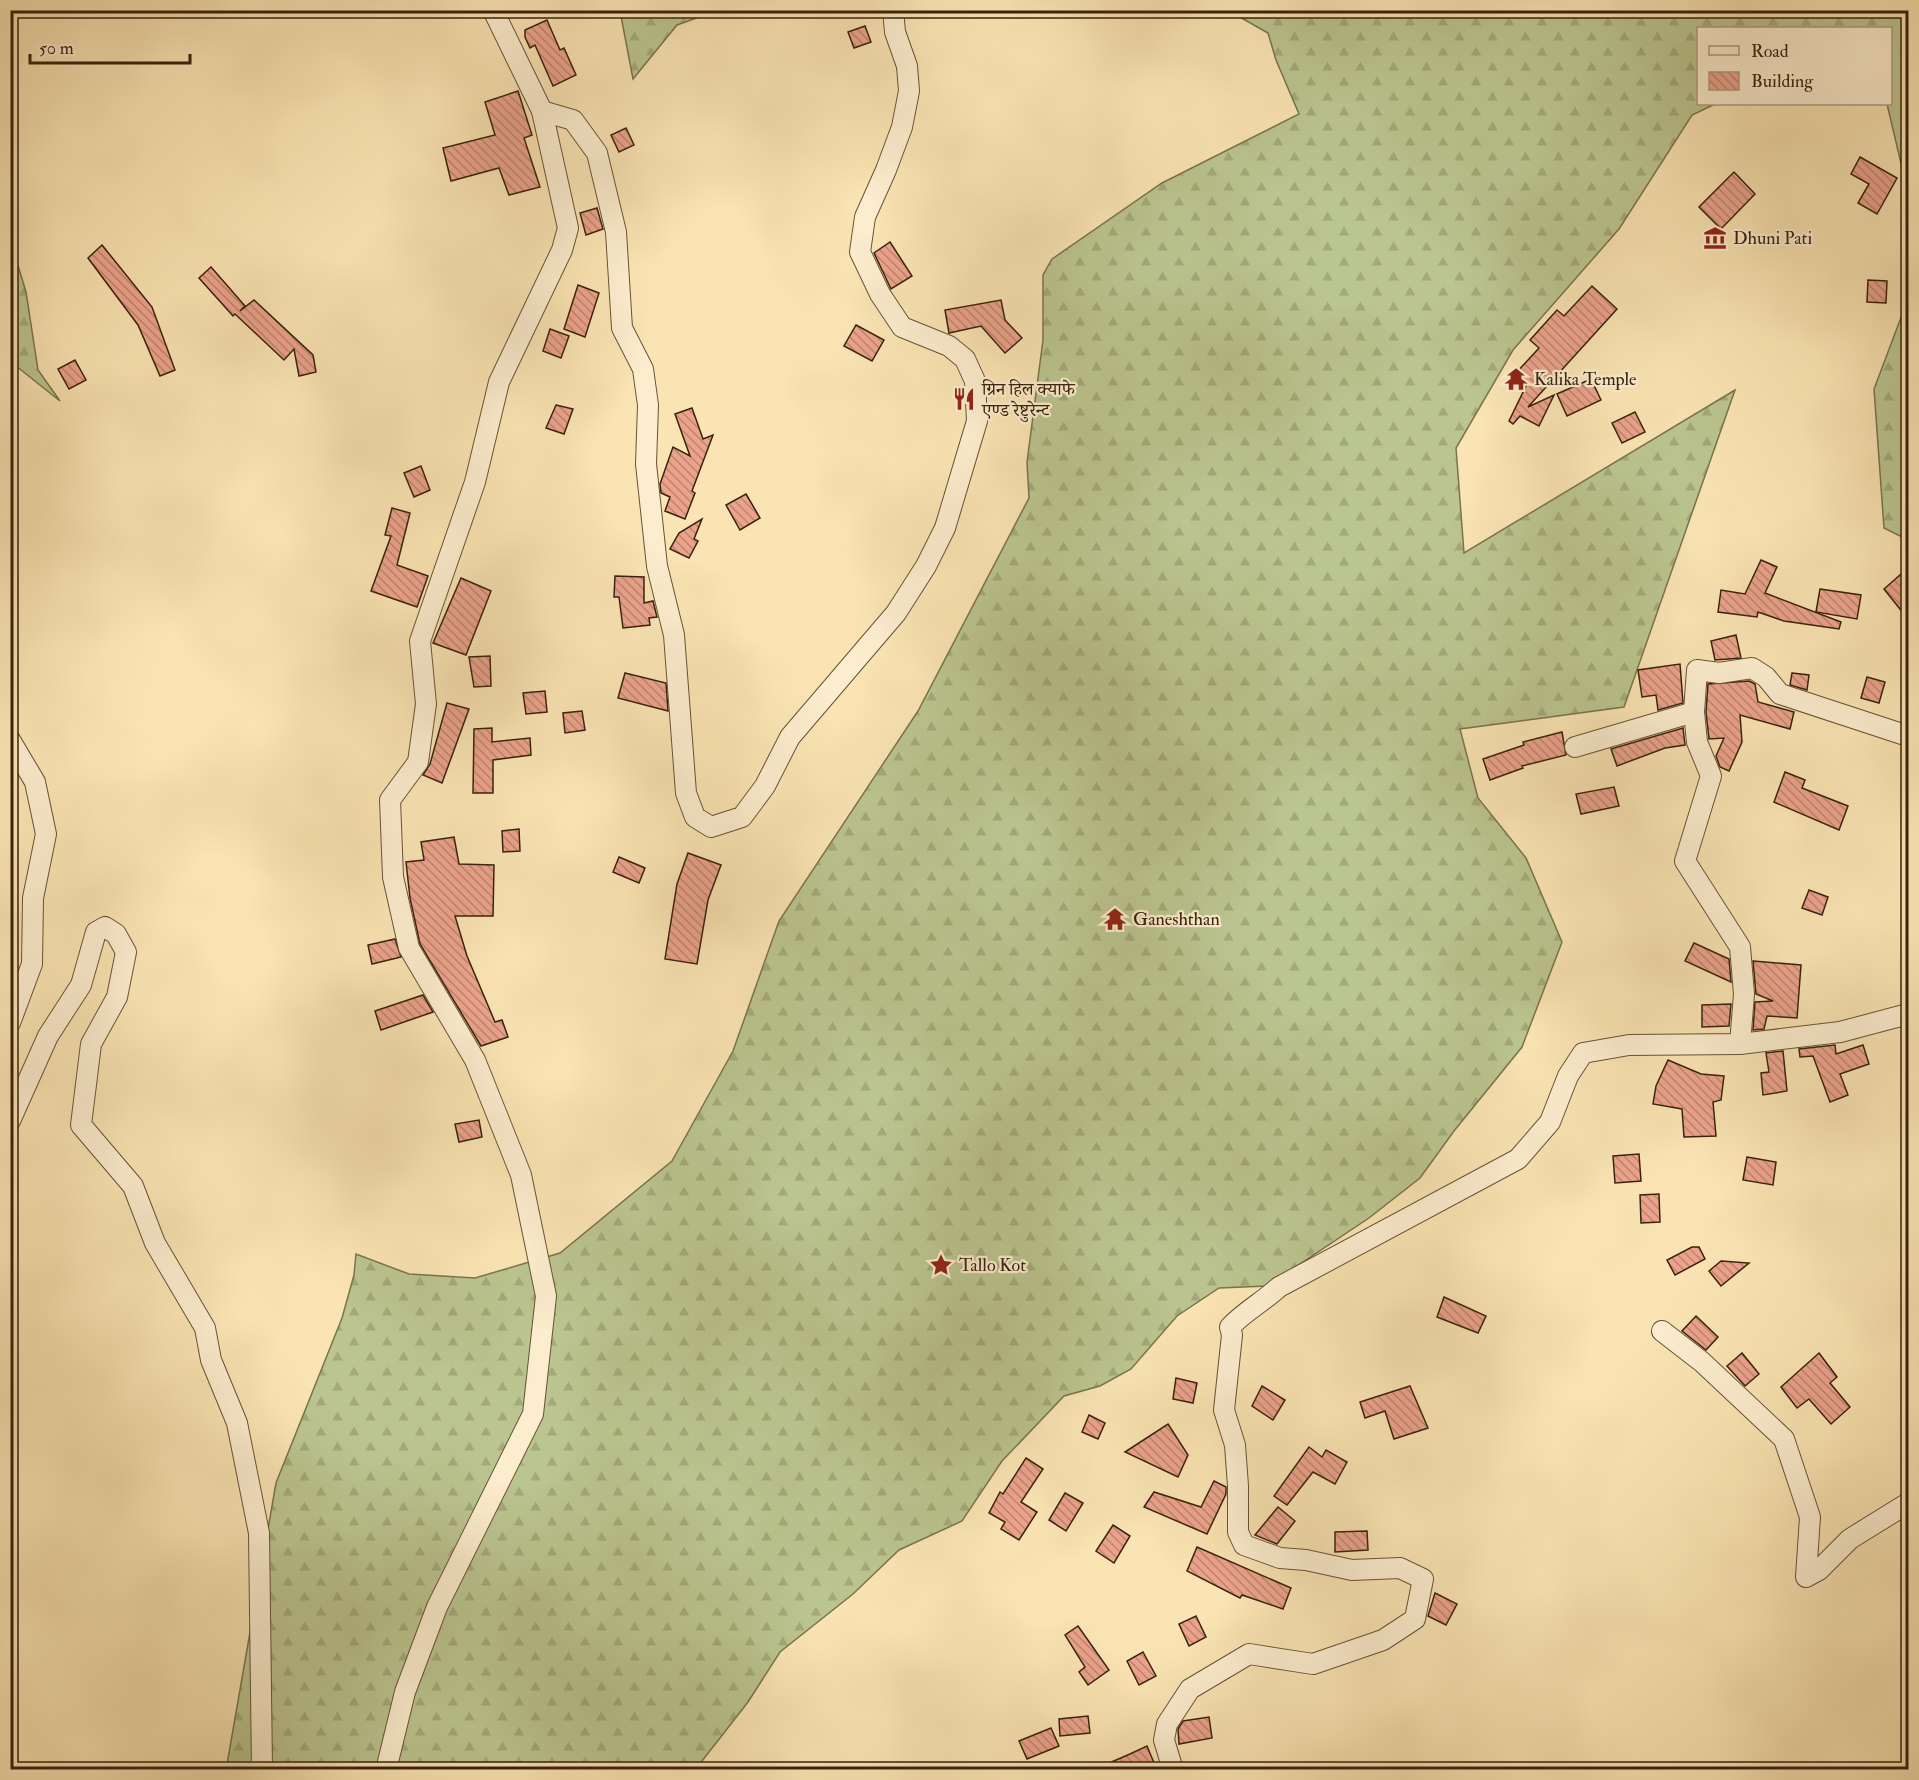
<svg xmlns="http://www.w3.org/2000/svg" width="1919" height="1780" font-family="'IM FELL Double Pica','Noto Serif Devanagari',serif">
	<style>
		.forest { fill: url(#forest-firs); stroke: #7a734e; stroke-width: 1.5 }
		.building { fill: url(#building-back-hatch); stroke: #38210d; stroke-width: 1.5 }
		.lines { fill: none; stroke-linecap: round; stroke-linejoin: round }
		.minor-casing { stroke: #685236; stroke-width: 22 }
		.minor { stroke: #fcedce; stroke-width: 20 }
		.labels { text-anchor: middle; stroke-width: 4.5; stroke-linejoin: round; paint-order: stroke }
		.poi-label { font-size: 18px; fill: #38210d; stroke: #fcedce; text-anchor: start }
	</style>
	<defs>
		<pattern id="forest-firs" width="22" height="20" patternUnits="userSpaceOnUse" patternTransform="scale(1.5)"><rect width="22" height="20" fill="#bbc58f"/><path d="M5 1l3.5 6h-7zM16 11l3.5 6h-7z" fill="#a2a97a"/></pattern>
		<pattern id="building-back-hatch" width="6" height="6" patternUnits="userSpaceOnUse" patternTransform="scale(1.5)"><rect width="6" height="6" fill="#eca38c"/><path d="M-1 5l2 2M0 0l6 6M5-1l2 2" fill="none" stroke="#c08471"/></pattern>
	</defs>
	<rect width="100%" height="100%" fill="#fae4b3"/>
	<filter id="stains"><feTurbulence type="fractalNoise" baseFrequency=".00333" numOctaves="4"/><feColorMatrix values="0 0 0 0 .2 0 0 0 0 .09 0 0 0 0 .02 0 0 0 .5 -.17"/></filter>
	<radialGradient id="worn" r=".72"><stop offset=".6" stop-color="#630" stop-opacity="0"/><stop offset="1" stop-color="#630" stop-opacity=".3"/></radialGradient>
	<g class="forest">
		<polygon points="620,11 620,10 716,11 677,25 633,79"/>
		<polygon points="1229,11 1908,11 1908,193 1887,104 1890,104 1890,28 1698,28 1698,104 1715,104 1692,115 1619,229 1513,350 1456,448 1464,553 1735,390 1624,707 1460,729 1478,798 1526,858 1562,942 1522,1047 1454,1131 1420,1178 1369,1218 1267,1286 1219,1288 1177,1316 1131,1369 1100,1386 1064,1396 1002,1461 962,1521 899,1550 853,1594 780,1652 748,1702 702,1761 702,1769 226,1770 276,1483 342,1318 354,1275 356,1254 409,1274 475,1278 560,1253 672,1161 733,1051 779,921 918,711 1029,498 1027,462 1043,340 1043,275 1052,259 1162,183 1299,114 1276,60 1268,33"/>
		<polygon points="10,239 26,292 38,370 60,401 11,362"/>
		<polygon points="1908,299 1908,540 1884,528 1874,389"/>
	</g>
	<g class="building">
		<polygon points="547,20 560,50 564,48 576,75 553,86 535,45 530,48 525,37 525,30"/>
		<polygon points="865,26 871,42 854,48 848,32"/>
		<polygon points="518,91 532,135 524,138 540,187 509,195 499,168 451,181 443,148 495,135 485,102"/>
		<polygon points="626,128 634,145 619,152 611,135"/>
		<polygon points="1860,157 1897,178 1877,214 1858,203 1869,184 1851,174"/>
		<polygon points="1734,172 1755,194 1721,229 1699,207"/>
		<polygon points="597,208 603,229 586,235 580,213"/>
		<polygon points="890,242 912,276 891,289 874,253"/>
		<polygon points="102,245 152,307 175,370 160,376 138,325 88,258"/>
		<polygon points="211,267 245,306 240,311 254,300 313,355 316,372 299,376 294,349 284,360 235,314 233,316 199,278"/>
		<polygon points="1868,280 1887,281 1886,303 1867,302"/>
		<polygon points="578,285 599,293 585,337 564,329"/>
		<polygon points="1592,286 1617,309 1528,407 1554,395 1539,426 1520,416 1513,424 1509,421 1527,384 1516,373 1539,348 1530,340 1557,310 1564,316"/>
		<polygon points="1001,300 1005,320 1022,338 1005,353 981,326 949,333 945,310"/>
		<polygon points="856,325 884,340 872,361 844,346"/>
		<polygon points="550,329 569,336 561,358 543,351"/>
		<polygon points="75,360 86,380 69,389 58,369"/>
		<polygon points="1591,379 1601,400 1567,416 1557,394"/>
		<polygon points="556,405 573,409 564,434 546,428"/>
		<polygon points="692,408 703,439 713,435 692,491 695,493 685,519 665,511 670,497 661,493 660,484 673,447 690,456 675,414"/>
		<polygon points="1635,412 1645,432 1622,443 1612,423"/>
		<polygon points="421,466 430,490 414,497 404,473"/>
		<polygon points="746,494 760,518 740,530 726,505"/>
		<polygon points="392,508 410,513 397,565 428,576 417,607 371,591 391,536 385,535"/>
		<polygon points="702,519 694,539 698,541 689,558 670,549 679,533"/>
		<polygon points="1761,560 1777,567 1765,593 1841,622 1839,629 1784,621 1758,612 1757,617 1718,612 1721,590 1745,594"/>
		<polygon points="1908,568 1908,619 1884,589"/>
		<polygon points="615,576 644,577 644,603 653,601 657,617 649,618 650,625 623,628 619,597 614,597"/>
		<polygon points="461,578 491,591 466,655 433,643"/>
		<polygon points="1820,589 1861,595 1857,619 1816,612"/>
		<polygon points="1736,635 1741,658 1715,660 1711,641"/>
		<polygon points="490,656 491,686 474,687 469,657"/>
		<polygon points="1680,664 1683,703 1658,710 1656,695 1642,697 1638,670"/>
		<polygon points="625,673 666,683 668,711 618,698"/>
		<polygon points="1792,673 1809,675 1807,690 1790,685"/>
		<polygon points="1867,677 1885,682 1879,703 1861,698"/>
		<polygon points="1749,681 1755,684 1758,702 1794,712 1790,729 1740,715 1742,742 1729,771 1720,767 1716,756 1724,738 1709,739 1706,712 1708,684"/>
		<polygon points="545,691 547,712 526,714 523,693"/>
		<polygon points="447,703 469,709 442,783 423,775 430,764"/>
		<polygon points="582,711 585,730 565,733 563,713"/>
		<polygon points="492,728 492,742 530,738 531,755 493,760 493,793 473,793 474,729"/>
		<polygon points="1683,728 1685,745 1665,748 1617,766 1611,749"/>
		<polygon points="1562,732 1566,755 1522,766 1523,768 1490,780 1483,759 1524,745 1523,742"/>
		<polygon points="1785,772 1805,780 1802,788 1848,806 1839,830 1774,802"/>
		<polygon points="1614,787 1619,806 1581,814 1576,794"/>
		<polygon points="519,829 520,851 503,852 502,831"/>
		<polygon points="454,837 459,864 494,865 493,916 455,916 467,956 495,1022 502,1020 508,1037 481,1046 420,944 410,898 406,862 424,860 421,842"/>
		<polygon points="688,853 721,865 708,900 697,964 665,959 677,884"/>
		<polygon points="619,857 645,868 639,883 613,872"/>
		<polygon points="1809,890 1828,897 1822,915 1802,908"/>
		<polygon points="395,939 401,957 372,964 368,945"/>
		<polygon points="1694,943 1729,959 1731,982 1685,961"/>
		<polygon points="1753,961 1801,965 1797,1018 1767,1016 1764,1029 1753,1030 1755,1002 1773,1001 1756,994"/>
		<polygon points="423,995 433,1012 381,1030 375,1011"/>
		<polygon points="1731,1004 1729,1026 1702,1027 1702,1005"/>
		<polygon points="1835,1045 1836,1054 1863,1045 1869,1064 1840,1074 1848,1095 1830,1102 1813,1056 1800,1057 1799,1049"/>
		<polygon points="1783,1051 1787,1091 1763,1095 1761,1073 1769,1072 1766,1053"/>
		<polygon points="1668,1060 1701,1074 1724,1076 1721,1100 1713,1102 1716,1136 1684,1137 1682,1109 1653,1104 1656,1086"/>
		<polygon points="479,1120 482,1137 459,1142 455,1124"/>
		<polygon points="1639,1154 1641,1181 1615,1183 1613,1156"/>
		<polygon points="1747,1157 1776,1162 1773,1185 1743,1180"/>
		<polygon points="1659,1194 1660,1222 1641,1223 1640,1195"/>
		<polygon points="1692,1247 1699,1247 1705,1259 1675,1275 1667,1260"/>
		<polygon points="1721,1261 1749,1263 1721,1286 1709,1271"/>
		<polygon points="1444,1297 1486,1316 1478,1333 1437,1317"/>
		<polygon points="1696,1316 1718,1337 1706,1350 1682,1331"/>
		<polygon points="1742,1353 1759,1374 1745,1386 1727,1366"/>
		<polygon points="1819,1353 1837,1377 1830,1383 1850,1407 1831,1424 1809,1399 1797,1408 1781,1387"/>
		<polygon points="1176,1378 1197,1383 1193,1403 1173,1399"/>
		<polygon points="1262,1386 1285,1400 1273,1420 1252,1406"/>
		<polygon points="1410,1386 1428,1428 1394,1439 1385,1411 1365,1418 1360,1402"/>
		<polygon points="1089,1415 1105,1423 1098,1439 1082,1432"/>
		<polygon points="1168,1424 1188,1455 1178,1477 1125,1452"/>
		<polygon points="1309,1447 1322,1457 1326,1450 1347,1462 1335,1484 1313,1472 1287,1505 1274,1496"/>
		<polygon points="1026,1458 1043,1469 1021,1502 1037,1512 1019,1540 1001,1529 1005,1522 989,1513 1000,1492 1003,1494"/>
		<polygon points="1214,1481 1226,1487 1226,1494 1207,1534 1144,1507 1154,1492 1201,1507"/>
		<polygon points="1065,1493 1083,1503 1066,1531 1049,1520"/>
		<polygon points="1278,1507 1295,1521 1277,1544 1255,1535"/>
		<polygon points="1113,1525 1130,1536 1114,1563 1096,1551"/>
		<polygon points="1367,1531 1368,1550 1335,1552 1335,1532"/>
		<polygon points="1197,1547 1291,1588 1283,1609 1242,1595 1240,1598 1187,1571"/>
		<polygon points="1435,1593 1457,1604 1446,1625 1428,1616"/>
		<polygon points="1196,1616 1206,1637 1189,1646 1179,1624"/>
		<polygon points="1078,1626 1109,1670 1088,1685 1079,1672 1085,1667 1065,1635"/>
		<polygon points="1143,1652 1156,1676 1139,1685 1127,1661"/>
		<polygon points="1088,1716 1090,1733 1060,1736 1059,1719"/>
		<polygon points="1209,1717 1212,1738 1179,1744 1178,1729 1183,1721"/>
		<polygon points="1051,1728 1059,1746 1027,1759 1019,1741"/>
		<polygon points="1147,1746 1157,1770 1093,1770 1130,1754"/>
	</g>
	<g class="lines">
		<g class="minor-casing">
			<g id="minor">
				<polyline points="542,111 573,120 597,153 616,232 622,328 643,369 648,405 646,464 657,566 674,635 686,793 695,817 711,827 742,817 765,786 790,737 896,613 926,566 945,528 977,421 975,381 965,359 949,346 902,327 880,294 860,252 865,217 886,170 902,127 909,91 907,66 895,32 893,10"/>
				<polyline points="10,740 35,782 46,834 33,898 32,964 10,1023"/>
				<polyline points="1575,747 1694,712"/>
				<polyline points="1740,1044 1744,994 1740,947 1685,861 1711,776 1697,742 1694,712 1697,670 1719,673 1752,668 1766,677 1780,694 1908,736"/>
				<polyline points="10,1121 48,1036 81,985 96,932 105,927 116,934 126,952 117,997 91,1044 81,1125 133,1186 155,1243 205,1328 211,1360 237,1423 259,1533 262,1770"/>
				<polyline points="1662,1331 1702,1362 1784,1439 1810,1517 1806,1577 1819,1570 1850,1539 1908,1503"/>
				<polyline points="386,1770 405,1692 437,1607 533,1414 546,1296 521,1175 475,1060 409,948 393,877 390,800 418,762 426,704 420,641 475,482 499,382 562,250 568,228 542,111 493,10"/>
				<path d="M 1173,1770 L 1164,1740 L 1167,1724 L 1190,1689 L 1249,1654 L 1313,1664 L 1383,1640 L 1415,1619 L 1423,1579 L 1400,1568 L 1352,1570 L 1306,1560 L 1280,1558 L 1244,1545 L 1238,1532 L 1238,1486 L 1235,1445 L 1224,1410 L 1232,1335 L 1230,1327 C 1245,1311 1263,1302 1279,1287 L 1518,1159 L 1550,1122 L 1568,1076 L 1583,1053 L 1629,1045 L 1740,1044 L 1840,1032 L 1908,1014"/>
			</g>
		</g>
		<use href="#minor" class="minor"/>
	</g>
	<defs>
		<g id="museum-bare" transform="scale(1.8)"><path d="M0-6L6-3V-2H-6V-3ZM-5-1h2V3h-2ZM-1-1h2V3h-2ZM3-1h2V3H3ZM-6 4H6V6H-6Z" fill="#8f2418" stroke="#fcedce" stroke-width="2.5" paint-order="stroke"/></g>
		<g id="temple-bare" transform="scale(1.8)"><path d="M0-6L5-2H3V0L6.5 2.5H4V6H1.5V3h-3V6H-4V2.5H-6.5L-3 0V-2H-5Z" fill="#8f2418" stroke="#fcedce" stroke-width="2.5" paint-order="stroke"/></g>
		<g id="restaurant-bare" transform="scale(1.8)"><path d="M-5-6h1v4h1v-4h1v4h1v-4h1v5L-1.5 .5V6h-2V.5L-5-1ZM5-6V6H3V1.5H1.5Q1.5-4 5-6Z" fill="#8f2418" stroke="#fcedce" stroke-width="2.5" paint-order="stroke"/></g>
		<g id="sight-bare" transform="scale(1.8)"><path d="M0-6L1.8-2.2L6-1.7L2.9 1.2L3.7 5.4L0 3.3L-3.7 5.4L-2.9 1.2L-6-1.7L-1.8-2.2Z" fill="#8f2418" stroke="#fcedce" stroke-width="2.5" paint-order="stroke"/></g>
	</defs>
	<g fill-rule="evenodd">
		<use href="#museum-bare" x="1715" y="238"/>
		<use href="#temple-bare" x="1516" y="379"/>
		<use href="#restaurant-bare" x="964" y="399"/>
		<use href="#temple-bare" x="1115" y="919"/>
		<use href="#sight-bare" x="941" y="1265"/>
	</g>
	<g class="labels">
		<g class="poi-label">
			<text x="1733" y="244">Dhuni Pati</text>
			<text x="1534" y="385">Kalika Temple</text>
			<text x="982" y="395">ग्रिन हिल क्याफे<tspan x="982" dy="21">एण्ड रेष्टुरेन्ट</tspan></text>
			<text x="1133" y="925">Ganeshthan</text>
			<text x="959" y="1271">Tallo Kot</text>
		</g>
	</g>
	<rect width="1919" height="1780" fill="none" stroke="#fae4b3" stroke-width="36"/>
	<rect x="12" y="12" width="1895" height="1756" fill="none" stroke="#38210d" stroke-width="3"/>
	<rect x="18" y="18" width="1883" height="1744" fill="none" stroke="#38210d" stroke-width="1.5"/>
	<rect x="1697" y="27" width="195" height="78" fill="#fcedce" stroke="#ae9b81" stroke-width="1.5"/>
	<rect x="1709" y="46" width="30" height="9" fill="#fcedce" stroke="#ae9b81" stroke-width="1.5"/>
	<text x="1751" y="57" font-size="18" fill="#38210d">Road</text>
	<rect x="1709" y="72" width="30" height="18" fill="url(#building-back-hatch)" stroke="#ae9b81" stroke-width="1.5"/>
	<text x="1751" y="87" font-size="18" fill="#38210d">Building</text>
	<path d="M30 54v9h160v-9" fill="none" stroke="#38210d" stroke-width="3"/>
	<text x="39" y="54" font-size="18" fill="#38210d" stroke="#fcedce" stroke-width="4.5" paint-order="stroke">50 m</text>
	<rect width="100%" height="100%" filter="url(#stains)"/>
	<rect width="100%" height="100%" fill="url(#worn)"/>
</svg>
